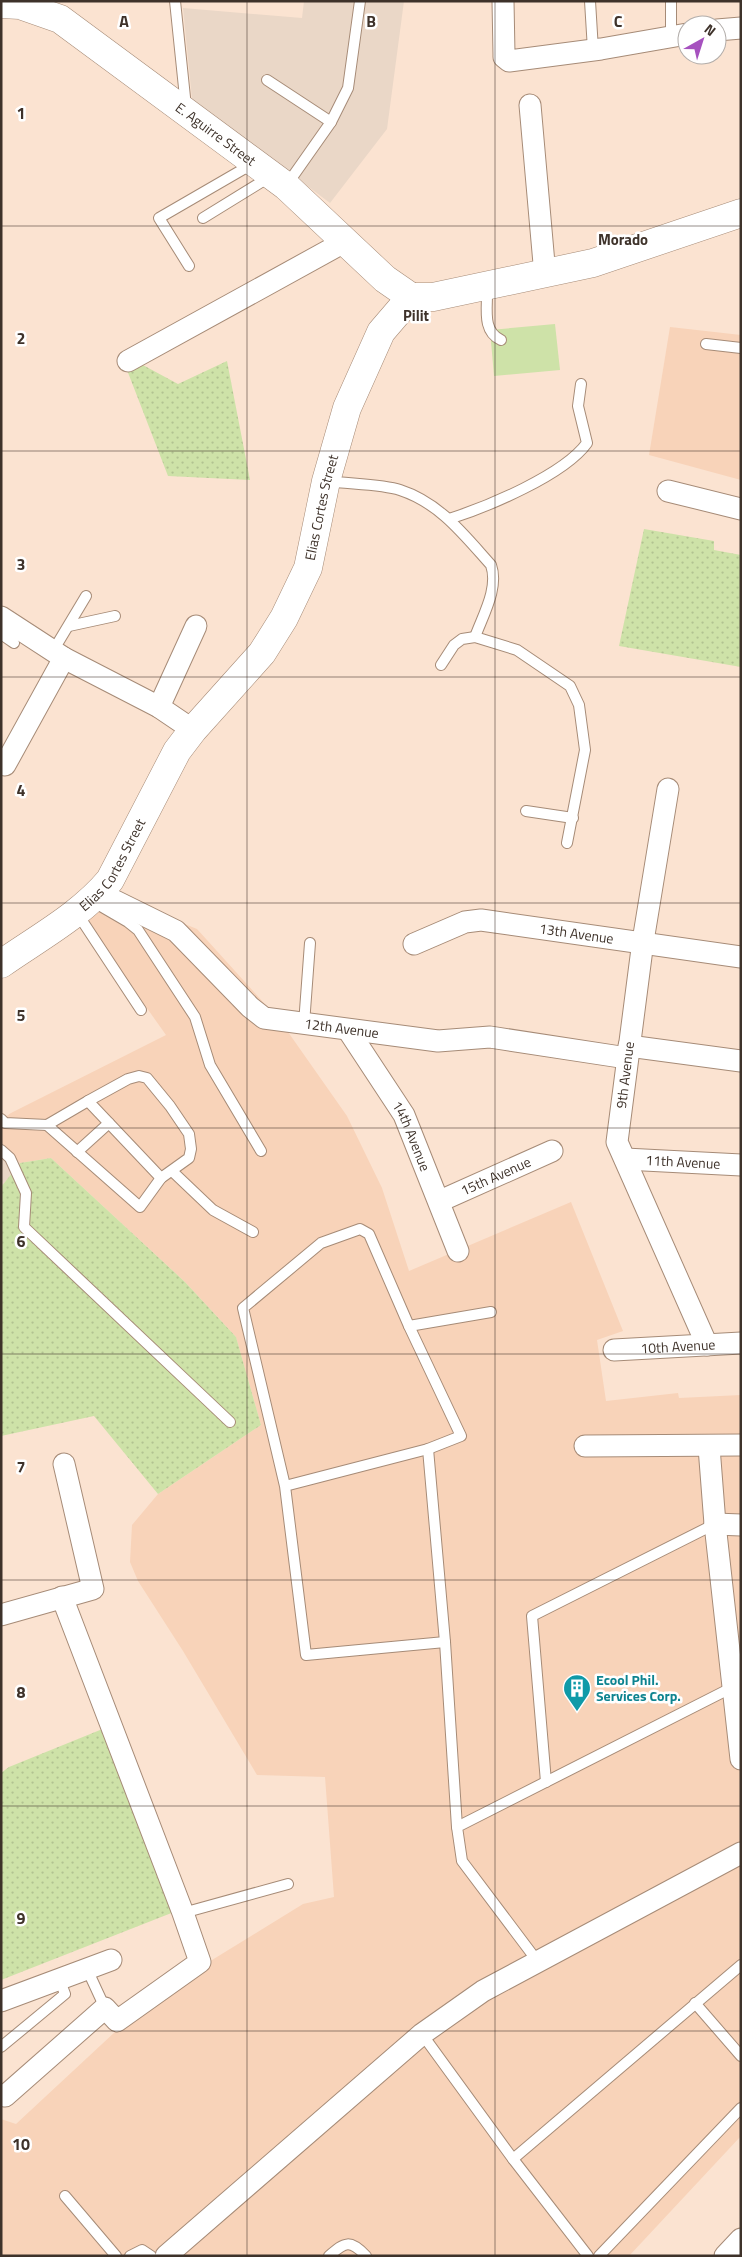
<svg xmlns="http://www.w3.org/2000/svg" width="742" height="2257" font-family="'Titillium Web',sans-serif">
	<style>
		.commercial { fill: #ead7c7 }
		.built { fill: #f8d3b9 }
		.grass { fill: url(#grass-dots) }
		.pitch { fill: #cee2a8 }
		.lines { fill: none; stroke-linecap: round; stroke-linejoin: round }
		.lane-casing { stroke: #a68b77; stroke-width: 12 }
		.street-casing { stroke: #a68b77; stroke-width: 23 }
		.secondary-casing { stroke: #a68b77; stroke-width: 29 }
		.lane { stroke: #fff; stroke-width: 10 }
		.street { stroke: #fff; stroke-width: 21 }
		.secondary { stroke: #fff; stroke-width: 28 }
		.grid { fill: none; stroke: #3e322a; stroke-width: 1; stroke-opacity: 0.55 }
		.labels { text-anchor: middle; stroke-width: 5; stroke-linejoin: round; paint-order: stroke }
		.street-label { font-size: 14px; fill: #3e322a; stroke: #fff }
		.culture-label { font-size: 14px; font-weight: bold; fill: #0d838f; stroke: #fff; text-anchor: start }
		.neighbourhood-label { font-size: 15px; font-weight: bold; fill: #3e322a; stroke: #fff }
		.grid-label { font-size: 16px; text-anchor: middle; font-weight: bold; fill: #3e322a; stroke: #fff; stroke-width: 5; stroke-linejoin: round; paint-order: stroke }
	</style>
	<defs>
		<pattern id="grass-dots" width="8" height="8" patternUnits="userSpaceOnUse" patternTransform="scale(1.25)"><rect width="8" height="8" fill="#cee2a8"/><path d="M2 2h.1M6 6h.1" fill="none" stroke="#b2c291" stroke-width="1.8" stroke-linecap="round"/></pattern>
	</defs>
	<rect width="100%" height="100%" fill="#fbe3d1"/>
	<g class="commercial">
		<polygon points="304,1 404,1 387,129 330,203 192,99 183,8 302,18"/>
		<polygon points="1,1142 20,1163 1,1187"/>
	</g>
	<g class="built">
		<polygon points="670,327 741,335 741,480 649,455"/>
		<polygon points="116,896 197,929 281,1022 347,1116 382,1188 409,1271 571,1202 623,1331 597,1340 606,1401 678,1393 679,1398 741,1395 741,2136 629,2256 1,2256 1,2119 16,2124 130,2018 212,1960 303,1904 334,1897 325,1777 257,1775 183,1651 138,1581 130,1562 132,1525 158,1494 261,1425 236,1337 185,1282 51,1158 20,1163 1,1142 1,1120 11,1113 166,1035 83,918"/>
	</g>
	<g class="grass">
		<polygon points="227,361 250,480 168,476 127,370 141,364 178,384"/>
		<polygon points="644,529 714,541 714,550 741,555 741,667 619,646"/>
		<polygon points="51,1158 185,1282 236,1337 261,1425 158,1494 94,1416 1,1436 1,1187 20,1163"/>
		<polygon points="105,1728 174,1912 1,1980 1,1773 9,1767"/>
	</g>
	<polygon class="pitch" points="555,324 560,370 494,376 490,330"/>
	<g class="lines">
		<g class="lane-casing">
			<g id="lane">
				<polyline points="175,1 186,107"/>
				<polyline points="590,1 593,50"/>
				<polyline points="671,1 671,36"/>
				<polyline points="267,80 331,122"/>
				<polyline points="286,186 331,122 348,88 360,1"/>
				<polyline points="203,218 271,176"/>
				<polyline points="189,266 159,218 254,163"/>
				<path d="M 487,288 C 488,306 481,331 501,340"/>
				<polyline points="706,344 741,348"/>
				<path d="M 328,481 C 348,484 382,484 400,490 C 440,503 464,535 491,565 C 499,588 483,615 475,637"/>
				<path d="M 449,519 C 487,507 564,475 587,443 L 578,406 L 581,384"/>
				<polyline points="69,626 115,616"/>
				<polyline points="1,634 14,643"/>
				<polyline points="53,651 86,596"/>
				<polyline points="441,665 454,645 462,639 475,637 517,650 570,686 579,705 585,750 567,843"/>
				<polyline points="526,811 573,818"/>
				<polyline points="92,901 128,922 138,930 195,1017 210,1065 261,1151"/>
				<polyline points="77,913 141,1010"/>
				<polyline points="304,1024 310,943"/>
				<polyline points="1,1119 5,1123 47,1125 88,1101 161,1178"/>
				<polyline points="47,1125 140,1207 161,1178 189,1158 191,1149 189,1134 170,1106 147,1078 139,1076 128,1079 88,1101"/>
				<polyline points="1,1150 10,1158 26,1193 24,1227 230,1422"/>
				<polyline points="77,1152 109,1123"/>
				<polyline points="172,1171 213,1210 253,1232"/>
				<polyline points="409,1326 491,1312"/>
				<polyline points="428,1449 445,1642 457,1827"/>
				<polyline points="285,1486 428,1449 461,1436 409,1326 369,1234 360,1229 321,1243 243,1308 285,1486 306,1655 445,1642"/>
				<polyline points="546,1782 532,1616 715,1524"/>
				<polyline points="183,1913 288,1884"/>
				<polyline points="538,1962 462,1861 457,1827 733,1687"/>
				<polyline points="87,1969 105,2008"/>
				<polyline points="695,2003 741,2056"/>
				<polyline points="422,2034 513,2159 588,2256"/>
				<polyline points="1,2047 65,1994 59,1978"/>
				<polyline points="513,2159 741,1965"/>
				<polyline points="65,2196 116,2256"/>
				<polyline points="130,2256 142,2250 151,2256"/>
				<path d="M 329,2256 C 345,2242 350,2239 366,2256"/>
				<polyline points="599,2256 741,2108"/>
			</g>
		</g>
		<g class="street-casing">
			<g id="street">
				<polyline points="503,1 504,54 504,57 509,61 601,49 687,34"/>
				<polyline points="717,30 741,28"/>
				<polyline points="530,105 545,275"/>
				<polyline points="128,361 346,241"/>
				<polyline points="668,491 741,509"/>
				<polyline points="1,617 64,658 159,707 193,730"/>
				<polyline points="159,707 196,626"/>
				<polyline points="5,765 64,658"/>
				<polyline points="668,789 643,941 617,1142 707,1345"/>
				<path id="s1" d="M 99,893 L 176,931 L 250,1007 L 264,1018 L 438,1041 L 490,1037 L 627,1058"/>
				<path id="s2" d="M 414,944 L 465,922 L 481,920 L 741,957"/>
				<path id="s3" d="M 348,1030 L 404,1115 L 458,1251"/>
				<polyline points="629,1046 741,1061"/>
				<path id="s4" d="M 625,1159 L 741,1165"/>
				<path id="s5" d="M 440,1201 L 552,1151"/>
				<path id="s6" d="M 614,1350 L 741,1343"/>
				<polyline points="585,1446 741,1445"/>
				<polyline points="709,1447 715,1524 741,1759"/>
				<polyline points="715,1524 741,1525"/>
				<polyline points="1,1615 93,1589 64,1464"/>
				<polyline points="1,2001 111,1960"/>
				<polyline points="1,2095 5,2096 105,2008 117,2021 200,1962 183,1913 62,1597"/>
				<polyline points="166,2256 422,2034 483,1991 741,1853"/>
				<polyline points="725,2256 741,2239"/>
			</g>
		</g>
		<g class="secondary-casing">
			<g id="secondary">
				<path id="s7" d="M 1,4 L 20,5 L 60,19 L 286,186 L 385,279 L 411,297"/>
				<path id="s8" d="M 1,964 C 38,938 81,915 110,880 L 177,751 L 193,730 L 262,653 L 284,618 L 308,568 L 326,481 L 347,408 L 381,332 L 411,297 L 433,297 L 593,263 L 741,213"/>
			</g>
		</g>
		<use href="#lane" class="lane"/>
		<use href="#street" class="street"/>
		<use href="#secondary" class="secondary"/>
	</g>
	<path class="grid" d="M 247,1 L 247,2256M 495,1 L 495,2256M 1,226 L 741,226M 1,451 L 741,451M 1,677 L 741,677M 1,903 L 741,903M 1,1128 L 741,1128M 1,1354 L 741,1354M 1,1580 L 741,1580M 1,1806 L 741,1806M 1,2031 L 741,2031"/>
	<defs>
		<g id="building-pin" transform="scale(1.4375)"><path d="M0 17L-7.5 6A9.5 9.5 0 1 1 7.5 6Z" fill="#0f9aa8" stroke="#fff"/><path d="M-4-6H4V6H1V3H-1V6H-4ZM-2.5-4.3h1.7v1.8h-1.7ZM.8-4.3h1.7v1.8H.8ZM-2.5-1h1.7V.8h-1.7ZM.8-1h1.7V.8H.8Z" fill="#fff"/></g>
	</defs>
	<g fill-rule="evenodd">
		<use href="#building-pin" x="577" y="1688"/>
	</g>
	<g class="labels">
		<g class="street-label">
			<text dy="5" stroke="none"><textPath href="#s7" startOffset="255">E. Aguirre Street</textPath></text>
			<text dy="5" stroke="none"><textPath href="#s8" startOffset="572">Elias Cortes Street</textPath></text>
			<text dy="5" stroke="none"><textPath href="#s8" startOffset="152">Elias Cortes Street</textPath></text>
			<text dy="5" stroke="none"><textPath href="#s2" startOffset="168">13th Avenue</textPath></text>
			<text dy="5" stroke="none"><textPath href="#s1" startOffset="288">12th Avenue</textPath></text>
			<text transform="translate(625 1075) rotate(-83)" y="5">9th Avenue</text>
			<text dy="5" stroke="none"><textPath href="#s3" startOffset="124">14th Avenue</textPath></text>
			<text dy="5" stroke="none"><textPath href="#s4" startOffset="58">11th Avenue</textPath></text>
			<text dy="5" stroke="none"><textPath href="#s5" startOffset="61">15th Avenue</textPath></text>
			<text dy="5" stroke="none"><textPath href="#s6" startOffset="64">10th Avenue</textPath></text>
		</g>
		<g class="culture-label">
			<text x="596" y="1685">Ecool Phil.<tspan x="596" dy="16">Services Corp.</tspan></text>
		</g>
		<g class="neighbourhood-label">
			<text x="623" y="245">Morado</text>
			<text x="416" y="321">Pilit</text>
		</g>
	</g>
	<g class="grid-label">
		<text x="124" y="27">A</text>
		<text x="371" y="27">B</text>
		<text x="618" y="27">C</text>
		<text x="21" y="119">1</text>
		<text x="21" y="344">2</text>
		<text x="21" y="570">3</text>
		<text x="21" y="796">4</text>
		<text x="21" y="1021">5</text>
		<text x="21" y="1247">6</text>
		<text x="21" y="1473">7</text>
		<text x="21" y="1698">8</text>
		<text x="21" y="1924">9</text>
		<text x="21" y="2150">10</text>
	</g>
	<rect width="742" height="2257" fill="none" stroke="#3e322a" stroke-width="5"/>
	<g transform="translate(702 40) rotate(39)"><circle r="24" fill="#ffffff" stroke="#b2adaa"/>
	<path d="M0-4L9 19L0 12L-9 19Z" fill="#a651bf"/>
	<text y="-8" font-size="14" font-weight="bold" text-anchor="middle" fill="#3e322a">N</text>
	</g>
</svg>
